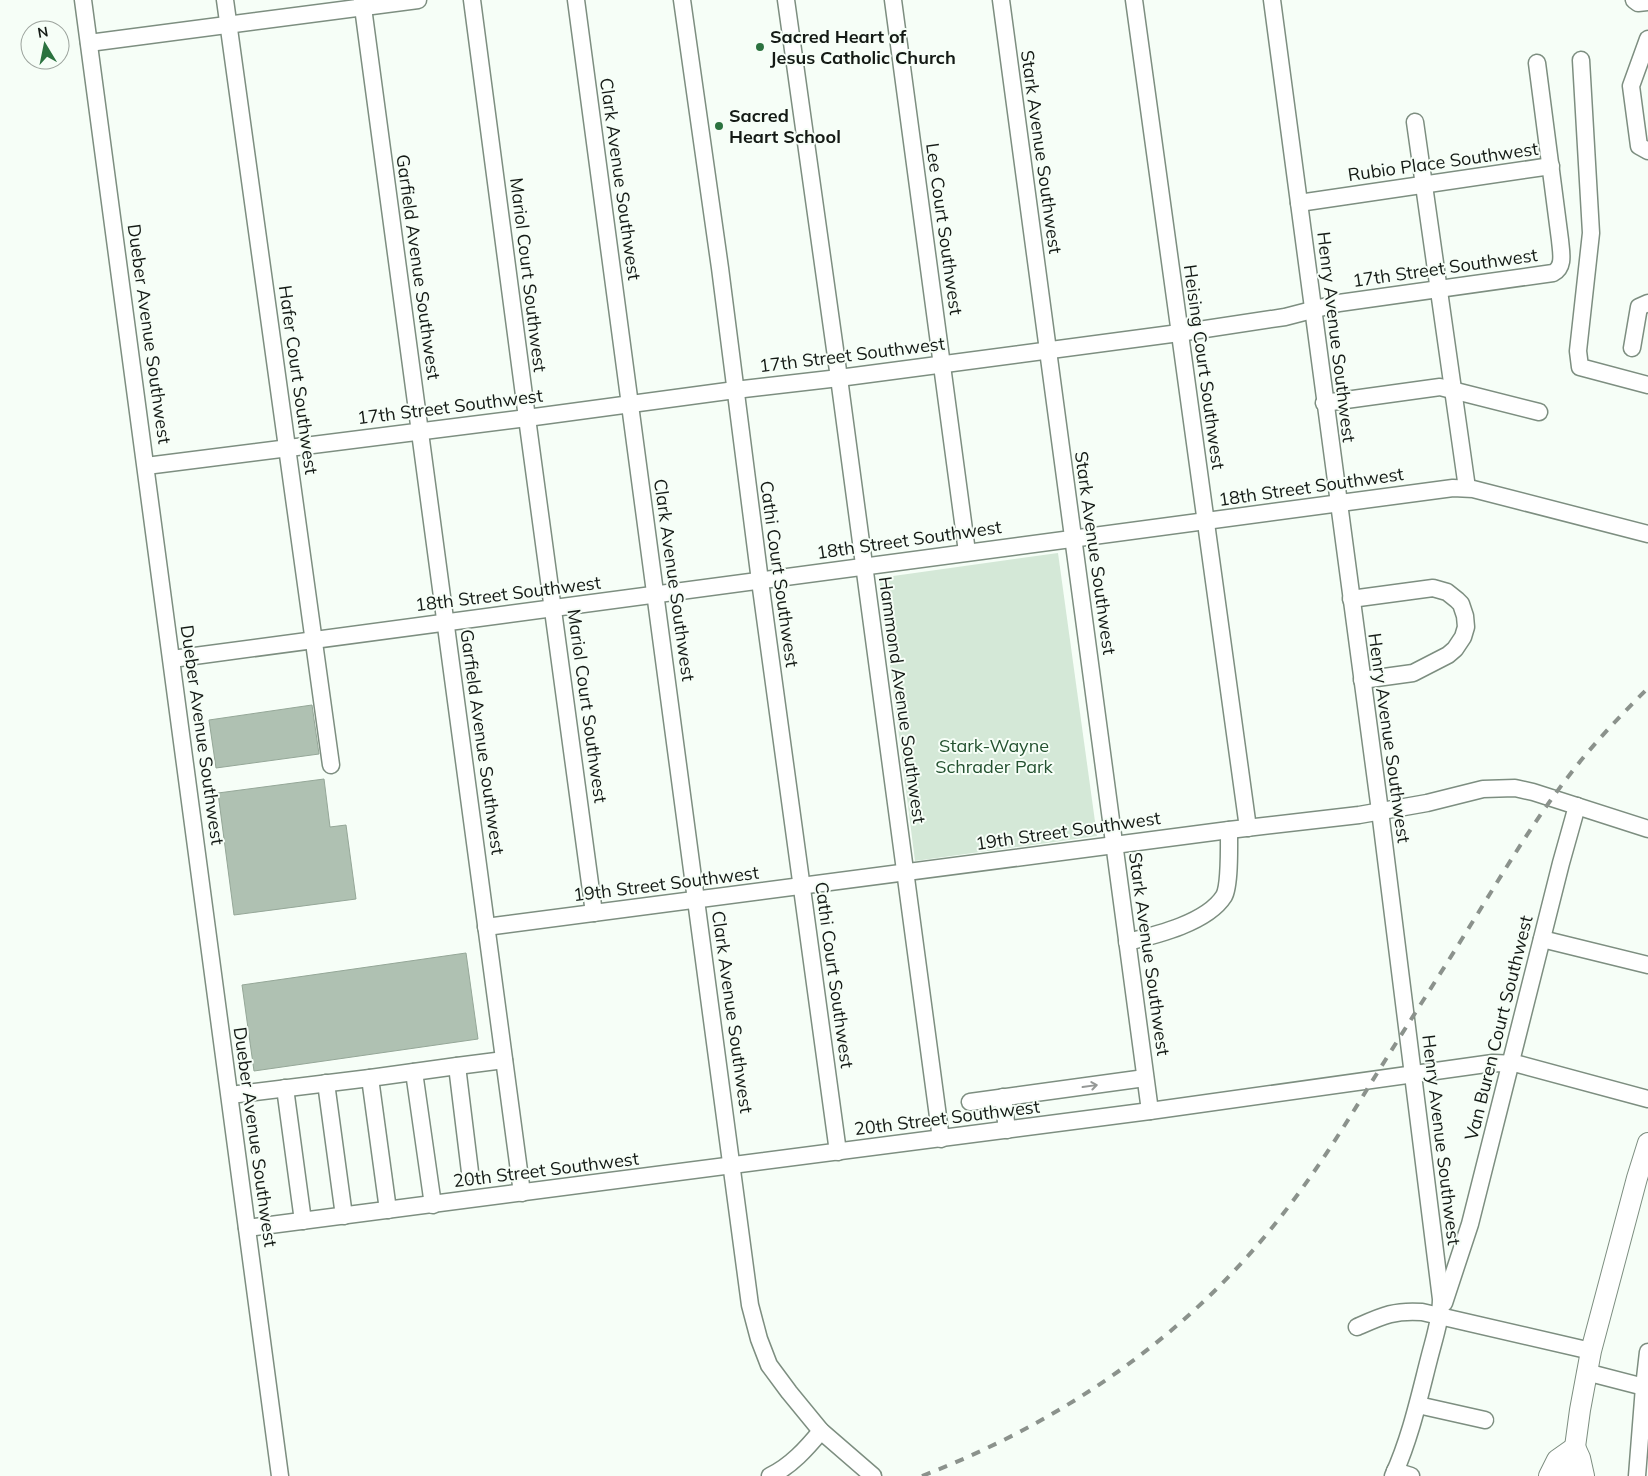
<svg xmlns="http://www.w3.org/2000/svg" width="1648" height="1476" font-family="Mulish,sans-serif">
	<style>
		.green { fill: #d4e8d7 }
		.building { fill: #afc1b2; stroke: #95a798 }
		.lines { fill: none; stroke-linecap: round; stroke-linejoin: round }
		.minor-casing { stroke: #7d8e80; stroke-width: 19 }
		.major-casing { stroke: #7d8e80; stroke-width: 22 }
		.minor { stroke: #fff; stroke-width: 16 }
		.major { stroke: #fff; stroke-width: 20 }
		.rail { stroke: #8b928c; stroke-width: 4; stroke-dasharray: 9 9; stroke-linecap: butt }
		.oneway { stroke: #959896 }
		.poi-dot { fill: #2b723f; stroke: #f6fef7; stroke-width: 2 }
		.labels { text-anchor: middle; stroke-width: 4; stroke-linejoin: round; paint-order: stroke }
		.poi-label { font-size: 18px; font-weight: bold; fill: #141a15; stroke: #f6fef7; text-anchor: start }
		.street-label { font-size: 18px; fill: #141a15; stroke: #f6fef7 }
		.park-label { font-size: 18px; fill: #22502e; stroke: #f6fef7 }
	</style>
	<rect width="100%" height="100%" fill="#f6fef7"/>
	<polygon class="green" points="1058,553 1097,836 915,861 879,578"/>
	<g class="building">
		<polygon points="312,705 319,754 216,768 209,720"/>
		<polygon points="324,779 330,827 346,825 356,899 234,915 218,793"/>
		<polygon points="466,953 478,1039 254,1071 242,985"/>
	</g>
	<g class="lines">
		<g class="minor-casing">
			<g id="minor">
				<polyline points="83,0 280,1476"/>
				<polyline points="225,0 331,765"/>
				<polyline points="362,0 522,1193"/>
				<polyline points="472,0 527,418 594,913"/>
				<polyline points="576,0 750,1305 759,1339 769,1365 789,1392 821,1431 873,1476"/>
				<polyline points="682,0 720,268 760,581 838,1152"/>
				<polyline points="786,0 839,378 941,1139"/>
				<polyline points="893,0 967,552"/>
				<polyline points="1001,0 1150,1111"/>
				<polyline points="1134,0 1248,828"/>
				<path d="M 1272,0 L 1380,811 L 1441,1299 C 1441,1319 1434,1339 1429,1359 C 1419,1398 1410,1439 1393,1476"/>
				<polyline points="1634,0 1638,3 1648,2"/>
				<polyline points="1648,39 1631,86 1639,146 1648,151"/>
				<polyline points="89,43 418,0"/>
				<polyline points="1581,60 1591,233 1578,351 1580,367 1648,385"/>
				<polyline points="1415,122 1467,488"/>
				<polyline points="1299,203 1551,166"/>
				<polyline points="1632,348 1639,307 1648,303"/>
				<polyline points="1324,403 1440,387 1539,412"/>
				<path d="M 146,466 L 527,418 L 735,390 L 839,378 L 1179,333 L 1285,317 L 1339,303 L 1553,273 C 1565,267 1561,252 1560,240 L 1537,63"/>
				<polyline points="1351,599 1433,588 1447,592 1457,600 1461,604 1465,616 1466,627 1463,637 1455,649 1448,655 1413,673 1362,680"/>
				<polyline points="172,659 1453,488 1473,489 1648,534"/>
				<polyline points="486,927 1229,830 1359,815 1427,803 1483,789 1515,788 1533,792 1648,829"/>
				<polyline points="1542,939 1648,965"/>
				<path d="M 1127,942 C 1156,935 1207,923 1224,896 C 1230,885 1229,844 1229,830"/>
				<polyline points="457,1066 470,1172"/>
				<polyline points="414,1072 433,1205"/>
				<polyline points="370,1078 388,1210"/>
				<polyline points="326,1083 344,1216"/>
				<polyline points="285,1088 303,1221"/>
				<polyline points="230,1095 370,1078 457,1066 504,1060"/>
				<polyline points="1003,1097 1007,1130"/>
				<polyline points="970,1102 1145,1078"/>
				<polyline points="247,1228 1150,1111 1493,1063 1518,1064 1648,1099"/>
				<polyline points="1444,1303 1470,1224 1561,863 1577,806"/>
				<path d="M 1357,1327 C 1382,1316 1394,1310 1422,1312 L 1591,1351"/>
				<polyline points="1586,1372 1648,1388"/>
				<polyline points="1418,1405 1485,1420"/>
				<polyline points="1395,1471 1411,1476"/>
				<path d="M 770,1476 C 791,1466 807,1448 821,1431"/>
				<polyline points="1637,1476 1644,1387 1648,1352"/>
			</g>
		</g>
		<g class="major-casing">
			<g id="major">
				<polyline points="1575,1447 1580,1458 1584,1476"/>
				<polyline points="1549,1476 1557,1460 1574,1448"/>
				<polyline points="1567,1476 1568,1467 1575,1447 1580,1410 1591,1351 1637,1178 1648,1143"/>
			</g>
		</g>
		<use href="#minor" class="minor"/>
		<use href="#major" class="major"/>
		<path class="rail" d="M 922,1476 C 1067,1420 1195,1331 1289,1206 C 1319,1167 1345,1125 1371,1083 C 1402,1033 1434,984 1465,934 C 1499,880 1531,824 1571,773 C 1594,743 1621,715 1648,688"/>
	</g>
	<defs><path id="oneway-shaft" d="M-6 0H5M1.5-3L5.5 0L1.5 3" fill="none" stroke-width="1.6" stroke-linecap="round" stroke-linejoin="round" transform="scale(1.25)"/></defs>
	<use class="oneway" href="#oneway-shaft" transform="translate(1090 1086) rotate(-8)"/>
	<g class="poi-dot">
		<circle cx="760" cy="47" r="5"/>
		<circle cx="719" cy="126" r="5"/>
	</g>
	<g class="labels">
		<g class="poi-label">
			<text x="770" y="43">Sacred Heart of<tspan x="770" dy="21">Jesus Catholic Church</tspan></text>
			<text x="729" y="122">Sacred<tspan x="729" dy="21">Heart School</tspan></text>
		</g>
		<g class="street-label">
			<text transform="translate(1041 152) rotate(82)" y="6">Stark Avenue Southwest</text>
			<text transform="translate(1443 162) rotate(-8)" y="6">Rubio Place Southwest</text>
			<text transform="translate(620 179) rotate(82)" y="6">Clark Avenue Southwest</text>
			<text transform="translate(944 229) rotate(82)" y="6">Lee Court Southwest</text>
			<text transform="translate(418 267) rotate(82)" y="6">Garfield Avenue Southwest</text>
			<text transform="translate(1445 268) rotate(-8)" y="6">17th Street Southwest</text>
			<text transform="translate(528 275) rotate(83)" y="6">Mariol Court Southwest</text>
			<text transform="translate(149 334) rotate(82)" y="6">Dueber Avenue Southwest</text>
			<text transform="translate(1336 337) rotate(83)" y="6">Henry Avenue Southwest</text>
			<text transform="translate(852 355) rotate(-7)" y="6">17th Street Southwest</text>
			<text transform="translate(1204 367) rotate(82)" y="6">Heising Court Southwest</text>
			<text transform="translate(298 380) rotate(82)" y="6">Hafer Court Southwest</text>
			<text transform="translate(450 407) rotate(-7)" y="6">17th Street Southwest</text>
			<text transform="translate(1311 487) rotate(-8)" y="6">18th Street Southwest</text>
			<text transform="translate(909 540) rotate(-8)" y="6">18th Street Southwest</text>
			<text transform="translate(1095 553) rotate(82)" y="6">Stark Avenue Southwest</text>
			<text transform="translate(779 574) rotate(82)" y="6">Cathi Court Southwest</text>
			<text transform="translate(674 580) rotate(82)" y="6">Clark Avenue Southwest</text>
			<text transform="translate(508 594) rotate(-7)" y="6">18th Street Southwest</text>
			<text transform="translate(902 700) rotate(82)" y="6">Hammond Avenue Southwest</text>
			<text transform="translate(587 706) rotate(82)" y="6">Mariol Court Southwest</text>
			<text transform="translate(202 735) rotate(82)" y="6">Dueber Avenue Southwest</text>
			<text transform="translate(1389 738) rotate(82)" y="6">Henry Avenue Southwest</text>
			<text transform="translate(482 742) rotate(82)" y="6">Garfield Avenue Southwest</text>
			<text transform="translate(1068 831) rotate(-8)" y="6">19th Street Southwest</text>
			<text transform="translate(666 884) rotate(-7)" y="6">19th Street Southwest</text>
			<text transform="translate(1149 954) rotate(82)" y="6">Stark Avenue Southwest</text>
			<text transform="translate(834 975) rotate(82)" y="6">Cathi Court Southwest</text>
			<text transform="translate(732 1012) rotate(82)" y="6">Clark Avenue Southwest</text>
			<text transform="translate(1499 1028) rotate(-76)" y="6">Van Buren Court Southwest</text>
			<text transform="translate(947 1118) rotate(-7)" y="6">20th Street Southwest</text>
			<text transform="translate(255 1137) rotate(82)" y="6">Dueber Avenue Southwest</text>
			<text transform="translate(1441 1140) rotate(83)" y="6">Henry Avenue Southwest</text>
			<text transform="translate(546 1170) rotate(-7)" y="6">20th Street Southwest</text>
		</g>
		<g class="park-label">
			<text x="994" y="752">Stark-Wayne<tspan x="994" dy="21">Schrader Park</tspan></text>
		</g>
	</g>
	<g transform="translate(45 45) rotate(350)"><circle r="24" fill="#f6fef7" stroke="#9ca39d"/>
	<path d="M0-4L9 19L0 12L-9 19Z" fill="#2b723f"/>
	<text y="-8" font-size="14" font-weight="bold" text-anchor="middle" fill="#141a15">N</text>
	</g>
</svg>
